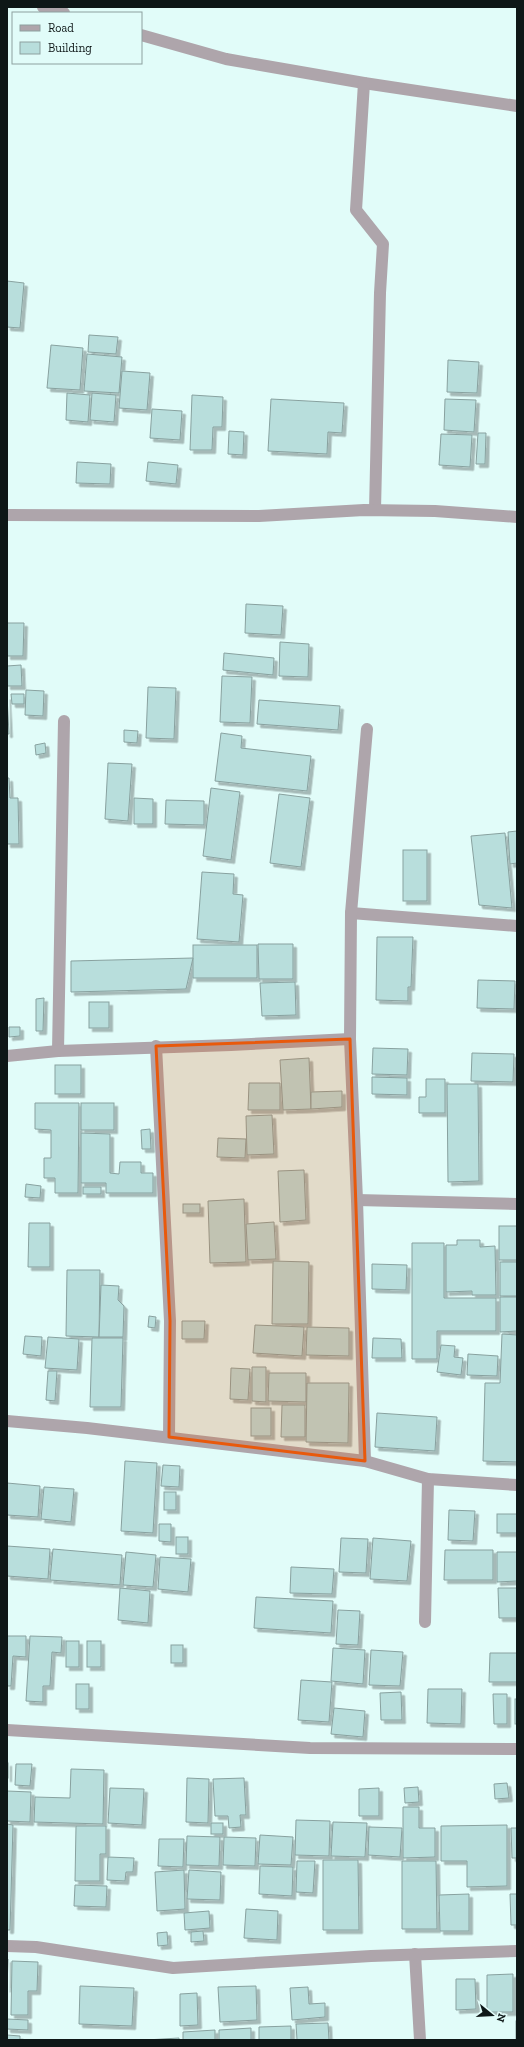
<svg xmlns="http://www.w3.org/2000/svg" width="524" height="2047" font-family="'Zilla Slab',serif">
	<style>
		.building { fill: #b8dedc; stroke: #88a19f; filter: url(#shadow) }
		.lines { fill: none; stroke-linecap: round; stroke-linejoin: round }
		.minor { stroke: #aea5ab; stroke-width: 12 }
		.marked { fill: #e8590c; fill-opacity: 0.2; stroke: #e8590c; stroke-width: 3; stroke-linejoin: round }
	</style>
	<defs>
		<filter id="shadow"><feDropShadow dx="3.5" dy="3.5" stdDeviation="0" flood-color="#0004"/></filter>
	</defs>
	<rect width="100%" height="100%" fill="#e1fcf9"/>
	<g class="building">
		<polygon points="7,281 24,283 20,328 7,327"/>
		<polygon points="89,335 118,337 116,354 88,352"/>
		<polygon points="51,345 83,348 80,390 47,388"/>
		<polygon points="87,354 122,357 119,393 84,391"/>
		<polygon points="448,360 479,362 477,393 447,392"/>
		<polygon points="122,371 150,373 147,410 119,408"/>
		<polygon points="67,393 90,395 88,422 66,420"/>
		<polygon points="92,393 116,395 114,422 90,420"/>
		<polygon points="192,395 223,397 222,427 213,427 212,450 190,450"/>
		<polygon points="271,399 344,403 342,433 328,432 327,454 268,451"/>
		<polygon points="445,399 476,400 474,432 444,430"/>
		<polygon points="152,409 182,411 180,440 150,438"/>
		<polygon points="229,431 244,432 243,455 228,454"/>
		<polygon points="478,433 486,433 485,464 476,464"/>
		<polygon points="441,434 472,435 470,467 439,465"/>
		<polygon points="77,462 111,464 110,484 76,483"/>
		<polygon points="148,462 178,465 176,484 146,481"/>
		<polygon points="246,604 283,606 281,635 245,633"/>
		<polygon points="7,623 24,623 23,656 7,656"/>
		<polygon points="280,642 309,644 308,677 279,676"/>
		<polygon points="224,653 274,658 273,675 223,670"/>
		<polygon points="21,665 22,686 7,686 7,666"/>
		<polygon points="222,676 252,677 250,723 220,722"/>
		<polygon points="148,687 176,688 174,739 146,738"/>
		<polygon points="26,690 44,691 43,716 25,715"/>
		<polygon points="11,694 24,694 24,704 12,704"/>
		<polygon points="7,696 9,734 7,734"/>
		<polygon points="259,700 340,706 338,730 257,724"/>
		<polygon points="124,730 138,731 137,743 124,742"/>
		<polygon points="221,733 242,736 241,748 311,756 307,791 215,781"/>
		<polygon points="45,743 46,753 36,755 35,745"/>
		<polygon points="108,763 132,764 128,821 105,819"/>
		<polygon points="7,778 9,778 10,798 18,798 19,844 7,844"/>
		<polygon points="211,788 240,792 231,860 203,856"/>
		<polygon points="279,794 310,798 301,867 270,863"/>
		<polygon points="134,798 153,799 153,824 134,824"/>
		<polygon points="166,800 204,801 204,825 165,824"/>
		<polygon points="517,831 517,863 510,864 508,832"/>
		<polygon points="505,833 512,908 479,905 471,836"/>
		<rect x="403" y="850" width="24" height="51"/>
		<polygon points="202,872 234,874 233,894 243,895 239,942 197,939"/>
		<polygon points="377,937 413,937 411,987 408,987 408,1001 376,1000"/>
		<polygon points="258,944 293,944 293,979 259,979"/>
		<rect x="193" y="945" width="64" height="33"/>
		<polygon points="193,958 186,989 71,992 71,961"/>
		<polygon points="478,980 515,981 514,1009 477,1008"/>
		<polygon points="295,982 296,1015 262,1016 260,983"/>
		<polygon points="44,998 43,1031 36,1031 36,999"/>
		<rect x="89" y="1002" width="20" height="26"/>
		<polygon points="9,1027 20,1027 20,1036 9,1037"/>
		<polygon points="373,1048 408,1049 407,1075 372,1074"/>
		<polygon points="472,1053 514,1054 513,1082 471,1081"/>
		<polygon points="309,1058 311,1109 283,1110 280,1060"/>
		<rect x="55" y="1065" width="26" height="29"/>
		<polygon points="372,1077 407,1078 407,1095 372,1094"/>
		<polygon points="426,1079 445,1079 445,1113 419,1113 419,1097 426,1097"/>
		<polygon points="249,1083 280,1083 280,1110 248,1110"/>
		<polygon points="447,1084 478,1084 479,1181 448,1182"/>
		<polygon points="342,1091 342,1107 311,1109 311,1092"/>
		<polygon points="35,1103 79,1103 78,1193 55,1193 55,1178 44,1178 44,1158 51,1158 51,1130 35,1129"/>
		<rect x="81" y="1103" width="33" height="27"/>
		<polygon points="272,1115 274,1154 247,1155 246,1116"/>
		<polygon points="150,1129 151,1149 142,1149 141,1130"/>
		<polygon points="81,1133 110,1134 110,1173 119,1174 120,1162 141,1162 141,1173 153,1173 153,1193 106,1193 106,1183 81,1183"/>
		<polygon points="218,1138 246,1139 245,1158 217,1157"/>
		<polygon points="304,1170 306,1220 280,1222 278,1171"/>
		<polygon points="26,1184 41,1186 40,1198 25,1197"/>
		<rect x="83" y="1187" width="18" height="7"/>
		<polygon points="244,1199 246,1262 210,1263 208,1201"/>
		<rect x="183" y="1204" width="17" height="9"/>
		<polygon points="274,1222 276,1259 248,1260 246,1224"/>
		<polygon points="29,1223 50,1223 50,1267 28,1267"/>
		<rect x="499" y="1226" width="18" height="34"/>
		<polygon points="457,1240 480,1240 480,1247 495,1246 496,1295 472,1295 472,1291 446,1292 446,1245 457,1245"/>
		<polygon points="412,1243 444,1243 444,1298 496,1298 496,1331 437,1331 437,1359 412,1359"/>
		<polygon points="273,1261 309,1262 308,1324 272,1324"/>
		<rect x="500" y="1262" width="17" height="34"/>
		<polygon points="372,1264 407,1265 406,1290 372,1289"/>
		<polygon points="67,1270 100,1270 99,1337 66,1336"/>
		<polygon points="101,1285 119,1286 118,1300 124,1306 123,1337 99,1337"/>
		<polygon points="500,1297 517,1297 517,1331 500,1332"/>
		<polygon points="149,1316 156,1317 155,1328 148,1327"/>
		<polygon points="182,1321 205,1321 204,1339 182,1339"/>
		<polygon points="255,1325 304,1327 302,1356 253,1353"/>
		<polygon points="307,1327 349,1328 349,1356 306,1355"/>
		<polygon points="502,1334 517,1335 517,1462 483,1461 485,1383 500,1383"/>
		<polygon points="25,1336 42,1337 41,1356 23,1354"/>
		<polygon points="48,1337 79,1339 77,1370 45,1368"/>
		<polygon points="92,1338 123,1338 121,1407 90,1407"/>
		<polygon points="373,1338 401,1339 402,1358 372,1358"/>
		<polygon points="441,1345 455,1346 454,1357 463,1358 461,1375 437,1372"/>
		<polygon points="468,1354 498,1356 497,1376 467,1375"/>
		<polygon points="252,1367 266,1367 266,1402 252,1401"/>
		<polygon points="231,1368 250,1369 248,1400 230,1399"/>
		<polygon points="48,1371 57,1371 55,1401 46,1400"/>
		<polygon points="269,1373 306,1373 306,1402 268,1401"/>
		<polygon points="307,1383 349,1383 348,1443 306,1442"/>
		<polygon points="282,1405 305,1405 305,1437 281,1437"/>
		<rect x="251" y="1408" width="20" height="28"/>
		<polygon points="377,1413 437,1417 435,1451 375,1447"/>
		<polygon points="125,1461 157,1463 153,1533 121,1531"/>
		<polygon points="163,1465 180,1466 179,1487 161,1486"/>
		<polygon points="7,1483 40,1486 38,1517 7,1515"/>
		<polygon points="44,1487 74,1489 71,1522 41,1519"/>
		<rect x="164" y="1492" width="12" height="18"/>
		<polygon points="449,1510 475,1511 473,1541 448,1540"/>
		<rect x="497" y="1514" width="20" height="19"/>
		<polygon points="159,1524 171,1524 171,1542 159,1541"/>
		<rect x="176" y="1537" width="12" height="17"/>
		<polygon points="341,1538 368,1539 366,1573 339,1572"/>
		<polygon points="373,1538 411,1541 407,1581 370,1579"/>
		<polygon points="7,1546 50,1549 48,1579 7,1576"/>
		<polygon points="53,1549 122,1555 120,1585 50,1580"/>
		<polygon points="445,1550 493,1550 493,1580 444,1580"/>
		<polygon points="126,1552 156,1555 153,1587 123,1585"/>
		<polygon points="497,1552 517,1552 517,1581 497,1582"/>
		<polygon points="160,1557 191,1559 188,1592 158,1589"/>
		<polygon points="291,1567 334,1569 332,1594 290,1593"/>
		<polygon points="120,1588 150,1591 148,1623 118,1620"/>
		<polygon points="498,1588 517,1588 517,1618 499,1618"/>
		<polygon points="256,1597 333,1601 331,1633 254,1628"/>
		<polygon points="338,1610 360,1611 358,1645 336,1644"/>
		<polygon points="7,1636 26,1636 26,1657 13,1656 11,1686 7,1686"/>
		<polygon points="30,1636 62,1637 61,1653 52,1652 50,1686 43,1686 43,1702 26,1701"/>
		<rect x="66" y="1641" width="13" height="26"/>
		<rect x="87" y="1641" width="14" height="26"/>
		<rect x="171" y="1645" width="12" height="18"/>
		<polygon points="333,1648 365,1650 363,1684 331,1681"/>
		<polygon points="371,1650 403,1652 400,1686 369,1685"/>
		<polygon points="490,1653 517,1653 517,1682 489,1682"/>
		<polygon points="301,1680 332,1682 329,1722 298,1720"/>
		<rect x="76" y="1684" width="13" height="25"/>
		<polygon points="428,1689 462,1689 461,1724 427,1723"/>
		<polygon points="401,1692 402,1720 381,1720 380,1693"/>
		<polygon points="493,1694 507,1694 507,1724 494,1724"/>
		<rect x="515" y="1699" width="2" height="25"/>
		<polygon points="334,1708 365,1711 363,1737 331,1734"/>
		<rect x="7" y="1763" width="1" height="15"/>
		<polygon points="16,1764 32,1764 30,1786 15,1785"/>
		<polygon points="71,1769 104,1770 103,1824 34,1822 35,1797 70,1798"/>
		<polygon points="187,1778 209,1779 208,1823 186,1822"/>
		<polygon points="244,1778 246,1815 240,1815 241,1827 229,1828 228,1816 215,1816 213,1779"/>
		<polygon points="507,1783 509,1798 495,1799 494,1784"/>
		<polygon points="418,1787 419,1802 405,1803 404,1788"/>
		<polygon points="110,1788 144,1789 142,1825 108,1823"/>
		<polygon points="379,1788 379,1816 359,1816 359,1789"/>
		<polygon points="7,1791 31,1792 30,1822 7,1821"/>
		<polygon points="403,1807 419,1807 419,1828 435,1828 435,1857 403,1858"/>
		<polygon points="296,1820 330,1821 329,1856 295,1855"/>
		<polygon points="333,1822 367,1823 365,1857 331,1856"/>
		<rect x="211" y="1823" width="12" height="11"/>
		<polygon points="7,1824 13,1825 10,1930 7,1930"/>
		<polygon points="507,1825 507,1886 467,1887 467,1861 441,1861 441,1826"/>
		<polygon points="76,1826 106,1826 106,1854 100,1854 100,1881 75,1881"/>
		<polygon points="369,1827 402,1828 400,1857 368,1855"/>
		<polygon points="511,1828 517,1828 517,1858 512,1858"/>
		<polygon points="260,1835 293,1837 291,1865 258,1864"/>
		<polygon points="187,1836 220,1837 219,1866 186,1865"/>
		<polygon points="224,1837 256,1838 255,1866 223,1865"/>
		<polygon points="159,1839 184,1839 183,1867 158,1866"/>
		<polygon points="108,1857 134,1858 133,1872 126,1872 125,1881 107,1880"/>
		<polygon points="323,1860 358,1860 359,1930 323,1930"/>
		<polygon points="297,1861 315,1861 313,1893 296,1892"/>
		<polygon points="402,1861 436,1861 437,1929 402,1929"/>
		<polygon points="260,1866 293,1867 292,1896 259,1894"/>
		<polygon points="184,1870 185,1909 157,1911 155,1872"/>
		<polygon points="189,1870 221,1872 220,1900 187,1899"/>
		<polygon points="75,1885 107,1886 106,1907 74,1906"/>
		<polygon points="469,1894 469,1931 440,1931 439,1895"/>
		<polygon points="510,1894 517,1894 517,1925 511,1925"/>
		<polygon points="246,1909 278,1911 277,1940 244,1938"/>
		<polygon points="209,1911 210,1928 185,1930 184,1913"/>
		<polygon points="203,1931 204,1941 191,1942 191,1932"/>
		<polygon points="167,1932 168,1945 158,1946 157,1933"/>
		<polygon points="7,1959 8,1959 7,1989"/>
		<polygon points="12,1961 38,1962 37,1991 28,1991 28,2015 11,2015"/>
		<polygon points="513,1974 513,2012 487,2012 487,1975"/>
		<polygon points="456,1979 475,1979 476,2009 456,2010"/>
		<polygon points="80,1986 134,1988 132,2026 79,2024"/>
		<polygon points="256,1986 257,2020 220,2022 218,1987"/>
		<polygon points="308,1987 309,2004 325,2003 325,2017 292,2020 290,1988"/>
		<polygon points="197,1993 198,2025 180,2026 180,1994"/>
		<polygon points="7,2019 28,2020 28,2030 7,2029"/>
		<rect x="516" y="2021" width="1" height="19"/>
		<polygon points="328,2023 329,2040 297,2040 296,2024"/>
		<polygon points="291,2026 291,2040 259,2040 259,2027"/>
		<polygon points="251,2028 251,2040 219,2040 219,2030"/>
		<polygon points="215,2030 215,2040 183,2040 183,2032"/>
		<polygon points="7,2035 20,2036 20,2040 7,2040"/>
		<polygon points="179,2038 179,2040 146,2040"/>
	</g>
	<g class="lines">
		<g class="minor">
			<polyline points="43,7 64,13"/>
			<polyline points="141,35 226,59 364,83 517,106"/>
			<polyline points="364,83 356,210 383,244 380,293 375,510"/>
			<polyline points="7,515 259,516 364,510 435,511 517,517"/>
			<polyline points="351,913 517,926"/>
			<polyline points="156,1046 170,1321 169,1437"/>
			<polyline points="58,1051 64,721"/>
			<polyline points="7,1056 58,1051 231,1045 350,1039"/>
			<polyline points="357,1200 517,1204"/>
			<polyline points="7,1421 87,1428 365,1461 428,1479 517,1485"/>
			<polyline points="365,1461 357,1200 350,1039 351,913 367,729"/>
			<polyline points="425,1622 428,1479"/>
			<polyline points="7,1730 310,1748 517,1749"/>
			<polyline points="7,1946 36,1947 173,1968 371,1956 517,1951"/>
			<polyline points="415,1954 420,2040"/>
		</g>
	</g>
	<path class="marked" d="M 350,1039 L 365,1461 L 169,1437 L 170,1321 L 156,1046 Z"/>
	<rect width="524" height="2047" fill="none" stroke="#0e1717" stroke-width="16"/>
	<rect x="12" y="12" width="130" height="52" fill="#e1fcf9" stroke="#8da09f"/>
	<rect x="20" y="25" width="20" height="6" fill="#aea5ab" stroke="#8da09f"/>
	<text x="48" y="32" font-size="12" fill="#0e1717">Road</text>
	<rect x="20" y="42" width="20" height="12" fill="#b8dedc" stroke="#8da09f"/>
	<text x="48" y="52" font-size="12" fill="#0e1717">Building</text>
	<g transform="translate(492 2015) rotate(108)" stroke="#e1fcf9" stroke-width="3" paint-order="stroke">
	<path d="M0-3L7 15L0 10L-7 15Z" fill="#0e1717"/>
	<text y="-6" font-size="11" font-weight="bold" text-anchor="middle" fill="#0e1717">N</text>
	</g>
</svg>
